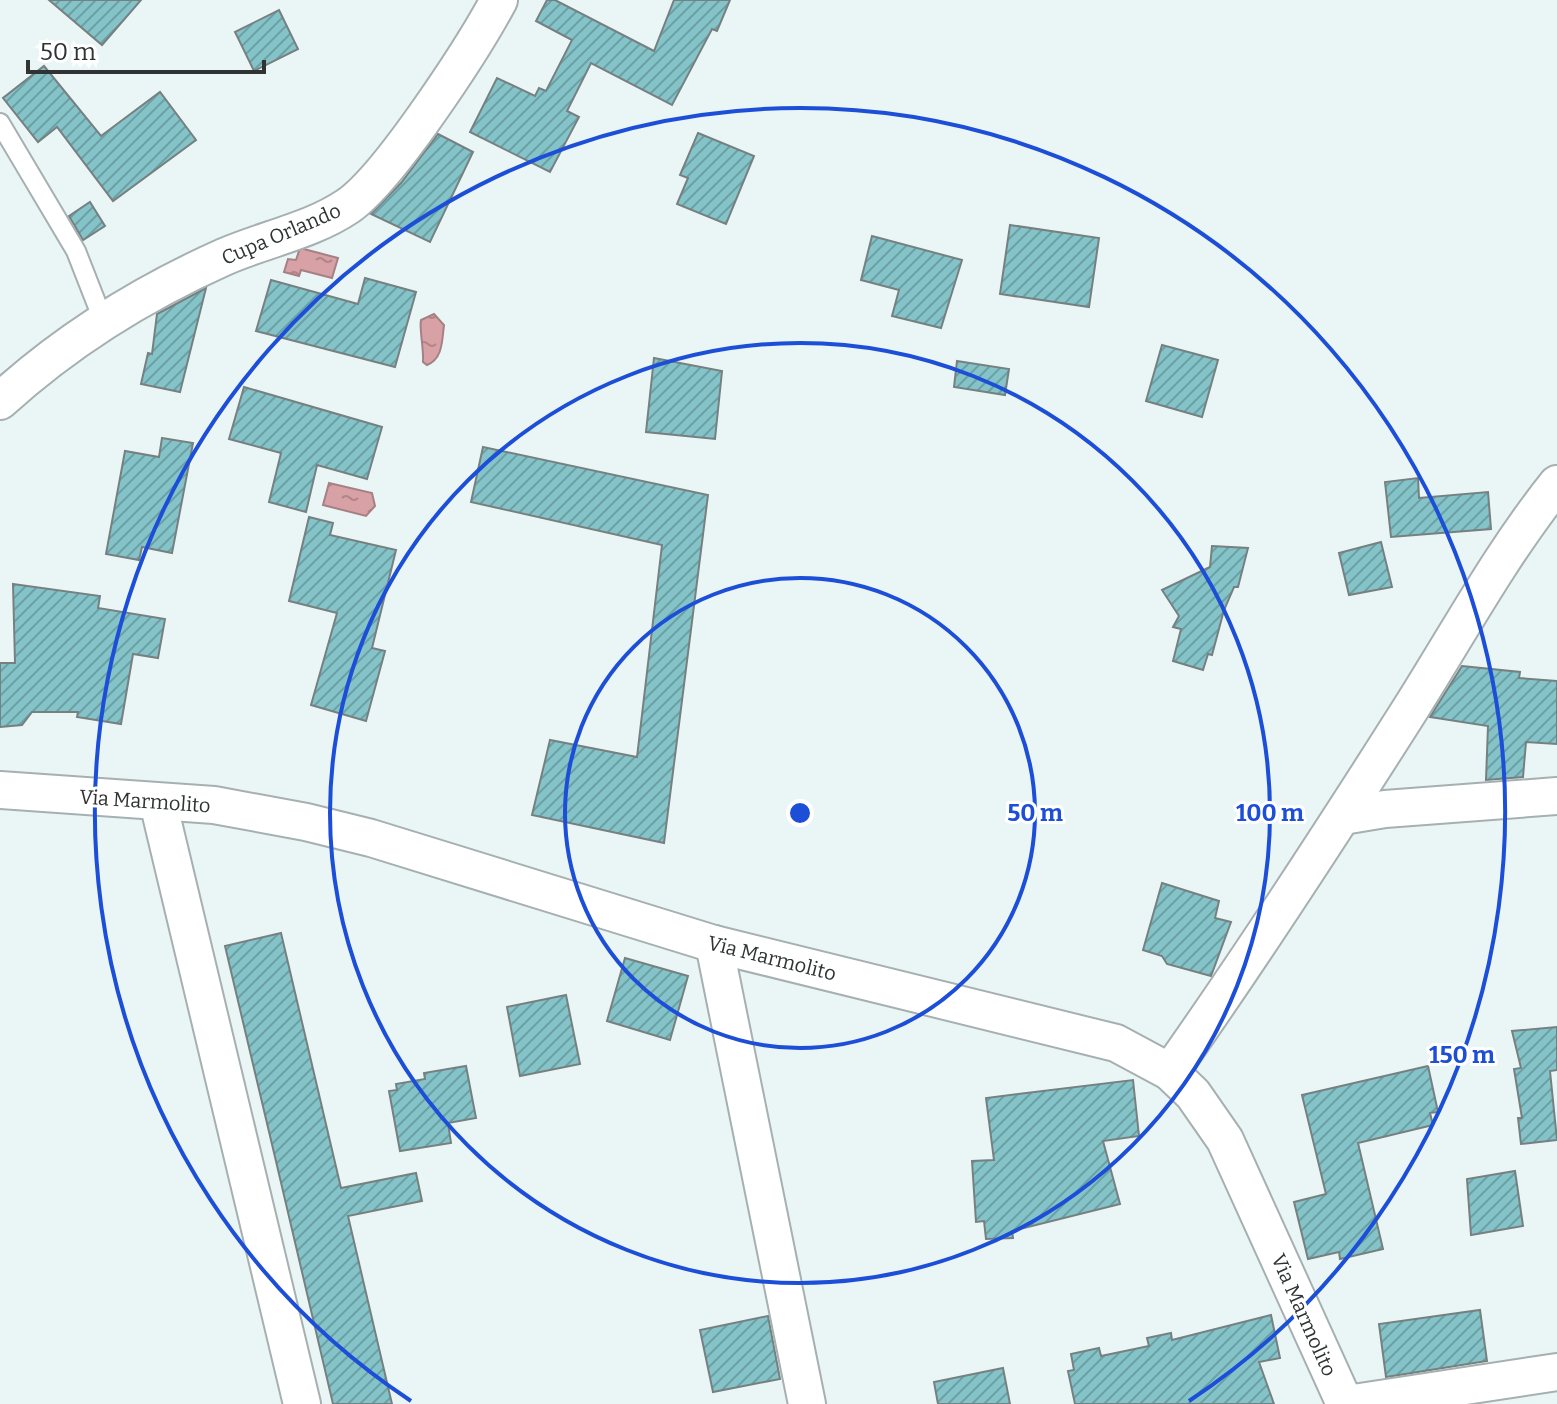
<svg xmlns="http://www.w3.org/2000/svg" width="1557" height="1404" font-family="Bitter,serif">
	<style>
		.water { fill: url(#water-ripples); stroke: #a58084; stroke-width: 2 }
		.building { fill: url(#building-hatch); stroke: #778081; stroke-width: 2 }
		.lines { fill: none; stroke-linecap: round; stroke-linejoin: round }
		.service-casing { stroke: #a6b0b1; stroke-width: 22 }
		.minor-casing { stroke: #a6b0b1; stroke-width: 40 }
		.service { stroke: #fff; stroke-width: 18 }
		.minor { stroke: #fff; stroke-width: 36 }
		.ring { fill: none; stroke: #1d4ed8; stroke-width: 4 }
		.labels { text-anchor: middle; stroke-width: 6; stroke-linejoin: round; paint-order: stroke }
		.street-label { font-size: 20px; fill: #2f3333; stroke: #fff }
		.centre { fill: #1d4ed8; stroke: #fff; stroke-width: 4 }
		.ring-label { font-size: 24px; text-anchor: middle; font-weight: bold; fill: #1d4ed8; stroke: #fff; stroke-width: 6; stroke-linejoin: round; paint-order: stroke }
	</style>
	<defs>
		<pattern id="water-ripples" width="26" height="14" patternUnits="userSpaceOnUse" patternTransform="scale(2)"><rect width="26" height="14" fill="#d8a1a6"/><path d="M2 4q2-2 4 0t4 0M15 11q2-2 4 0t4 0" fill="none" stroke="#b08488"/></pattern>
		<pattern id="building-hatch" width="6" height="6" patternUnits="userSpaceOnUse" patternTransform="scale(2)"><rect width="6" height="6" fill="#84c4c9"/><path d="M-1 1l2-2M0 6l6-6M5 7l2-2" fill="none" stroke="#6ca0a4"/></pattern>
	</defs>
	<rect width="100%" height="100%" fill="#eaf5f6"/>
	<g class="water">
		<polygon points="300,248 338,258 332,278 301,270 299,276 284,272 288,259 296,260"/>
		<path d="M 434,314 L 444,325 C 442,340 443,359 427,365 L 423,362 C 424,349 419,328 421,320 Z"/>
		<polygon points="329,483 372,493 375,506 366,516 323,505"/>
	</g>
	<g class="building">
		<polygon points="49,0 141,0 102,45"/>
		<polygon points="547,0 555,0 654,51 674,0 730,0 717,31 712,29 672,105 591,63 567,111 579,117 550,172 470,132 497,78 535,96 539,88 546,91 572,40 536,21"/>
		<polygon points="279,10 298,49 254,71 235,32"/>
		<polygon points="44,66 101,136 160,92 196,140 113,201 57,127 38,142 3,98"/>
		<polygon points="698,133 754,156 726,224 677,204 688,178 680,175"/>
		<polygon points="438,134 473,152 430,242 371,214 401,183"/>
		<polygon points="90,202 105,226 83,240 69,216"/>
		<polygon points="1010,225 1099,238 1089,307 1000,294"/>
		<polygon points="872,236 962,260 941,328 892,316 899,290 861,280"/>
		<polygon points="365,278 416,292 395,367 256,331 271,280 358,304"/>
		<polygon points="206,288 180,392 141,384 148,353 152,354 157,314"/>
		<polygon points="1162,345 1218,360 1202,417 1146,401"/>
		<polygon points="654,358 722,371 715,439 646,432"/>
		<polygon points="957,361 1009,369 1005,395 954,387"/>
		<polygon points="244,387 382,427 367,479 317,465 306,512 269,502 281,453 229,439"/>
		<polygon points="162,438 193,443 172,553 142,547 139,560 106,554 125,451 159,457"/>
		<polygon points="483,447 708,495 664,843 532,815 550,740 637,757 662,545 471,502"/>
		<polygon points="1418,478 1419,498 1488,492 1491,529 1391,537 1385,482"/>
		<polygon points="309,517 333,523 330,535 396,550 372,648 385,651 366,721 311,705 337,613 289,601"/>
		<polygon points="1381,542 1392,587 1349,595 1339,553"/>
		<polygon points="1212,546 1248,548 1238,587 1234,587 1224,610 1212,655 1208,654 1203,670 1173,661 1181,629 1173,627 1179,616 1162,590 1210,567"/>
		<polygon points="13,584 100,596 98,608 165,619 158,658 133,654 121,724 77,717 78,712 32,712 22,725 0,727 0,663 15,663"/>
		<polygon points="1462,666 1520,672 1519,678 1557,681 1557,744 1526,742 1523,777 1486,780 1488,726 1430,717"/>
		<polygon points="1162,883 1219,901 1215,918 1231,922 1211,976 1167,964 1162,956 1143,950"/>
		<polygon points="281,933 341,1188 416,1173 422,1201 348,1216 392,1404 333,1404 275,1157 225,946"/>
		<polygon points="625,958 688,976 670,1040 607,1021"/>
		<polygon points="566,995 580,1064 520,1076 507,1007"/>
		<polygon points="1557,1027 1557,1070 1550,1071 1557,1140 1521,1144 1518,1118 1522,1118 1514,1069 1521,1068 1512,1031"/>
		<polygon points="466,1066 476,1118 448,1123 451,1143 400,1151 389,1091 397,1090 396,1084 425,1079 424,1073"/>
		<polygon points="1428,1066 1438,1112 1430,1113 1433,1125 1358,1143 1383,1249 1340,1259 1339,1252 1308,1259 1294,1202 1326,1194 1302,1095"/>
		<polygon points="1133,1080 1139,1136 1103,1141 1120,1204 1012,1231 1013,1238 986,1239 984,1221 976,1222 972,1161 994,1160 986,1098"/>
		<polygon points="1515,1171 1523,1226 1471,1235 1467,1179"/>
		<polygon points="1480,1310 1487,1361 1386,1377 1379,1324"/>
		<polygon points="1271,1315 1280,1358 1259,1362 1274,1404 1075,1404 1068,1371 1074,1370 1071,1354 1099,1348 1101,1356 1149,1346 1147,1338 1171,1333 1172,1340"/>
		<polygon points="768,1316 780,1379 713,1392 700,1330"/>
		<polygon points="1003,1368 1010,1404 938,1404 934,1382"/>
	</g>
	<g class="lines">
		<g class="service-casing">
			<polyline id="service" points="0,123 76,251 103,320"/>
		</g>
		<g class="minor-casing">
			<g id="minor">
				<path d="M 0,401 C 67,340 141,294 224,257 C 265,239 311,231 348,206 C 389,178 474,47 499,0"/>
				<polyline points="0,790 214,805 306,822 371,838 714,944 1116,1043 1170,1072 1193,1094 1225,1140 1345,1404"/>
				<polyline points="158,802 302,1404"/>
				<polyline points="1343,816 1385,809 1557,796"/>
				<polyline points="714,944 807,1404"/>
				<path d="M 1170,1072 C 1254,953 1333,831 1411,708 C 1459,632 1501,554 1557,484"/>
				<polyline points="1347,1404 1557,1372"/>
			</g>
		</g>
		<use href="#service" class="service"/>
		<use href="#minor" class="minor"/>
	</g>
	<g class="ring">
		<circle cx="800" cy="813" r="235"/>
		<circle cx="800" cy="813" r="470"/>
		<path d="M411 1401A705 705 0 1 1 1189 1401"/>
	</g>
	<g class="labels">
		<g class="street-label">
			<text transform="translate(281 234) rotate(-23)" y="7">Cupa Orlando</text>
			<text transform="translate(145 801) rotate(4)" y="7">Via Marmolito</text>
			<text transform="translate(772 958) rotate(14)" y="7">Via Marmolito</text>
			<text transform="translate(1304 1315) rotate(66)" y="7">Via Marmolito</text>
		</g>
	</g>
	<circle cx="800" cy="813" r="12" class="centre"/>
	<g class="ring-label">
		<text x="1035" y="821">50 m</text>
		<text x="1270" y="821">100 m</text>
		<text x="1462" y="1063">150 m</text>
	</g>
	<path d="M28 60v12h236v-12" fill="none" stroke="#2f3333" stroke-width="4"/>
	<text x="40" y="60" font-size="24" fill="#2f3333" stroke="#ffffff" stroke-width="6" paint-order="stroke">50 m</text>
</svg>
